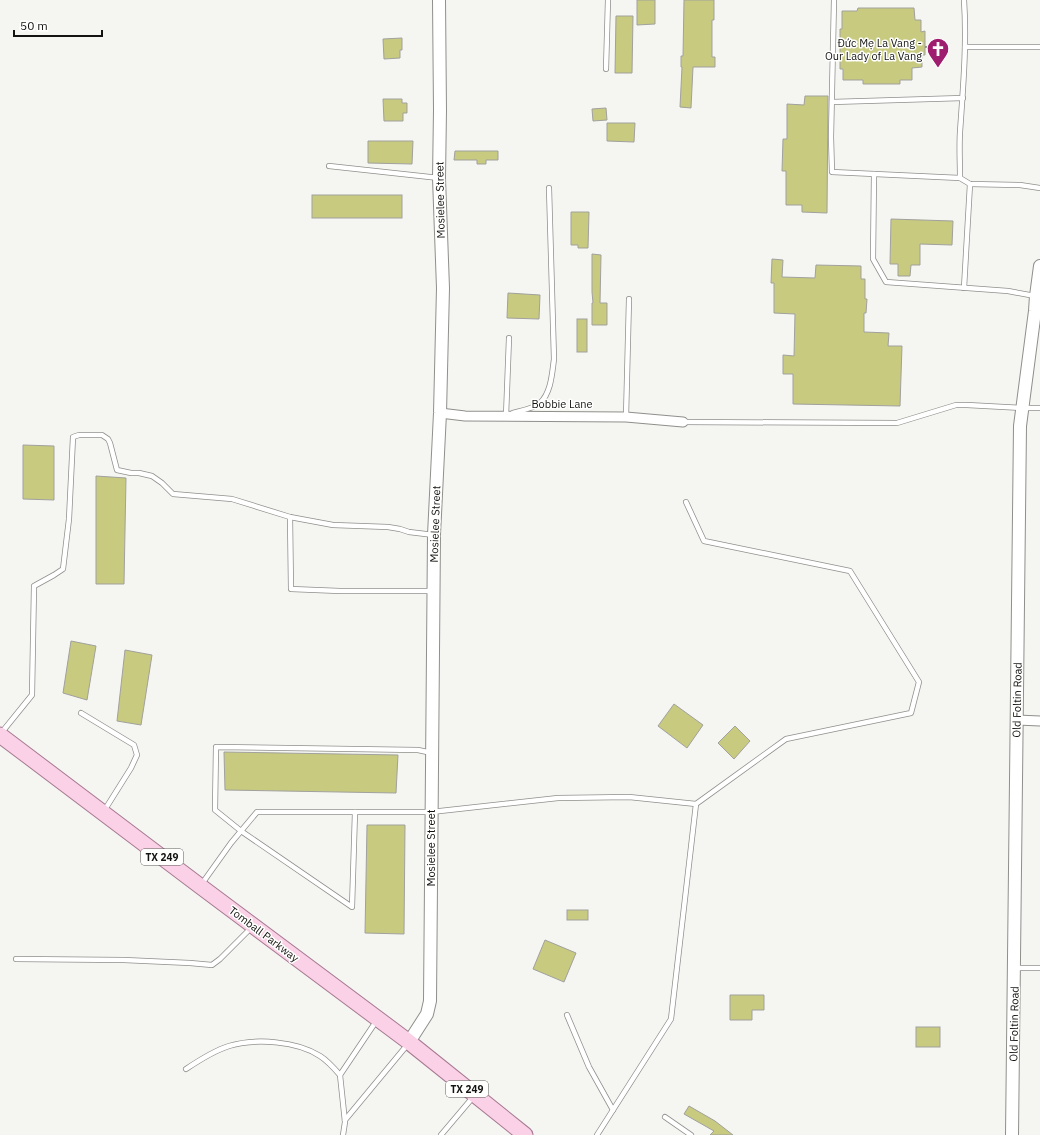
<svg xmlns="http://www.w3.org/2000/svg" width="1040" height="1135" font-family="'IBM Plex Sans',sans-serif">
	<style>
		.building { fill: #c7ca7f; stroke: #a1a19e }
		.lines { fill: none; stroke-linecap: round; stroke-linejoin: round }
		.service-casing { stroke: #8f8f8c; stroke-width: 6 }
		.minor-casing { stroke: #8f8f8c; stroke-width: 11 }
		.tertiary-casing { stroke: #8f8f8c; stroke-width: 14 }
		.primary-casing { stroke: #a77a91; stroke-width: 17 }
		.path { stroke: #8f8f8d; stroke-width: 2; stroke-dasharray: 3 3; stroke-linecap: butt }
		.service { stroke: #fff; stroke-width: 4.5 }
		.minor { stroke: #fff; stroke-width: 9 }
		.tertiary { stroke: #fff; stroke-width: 12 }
		.primary { stroke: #fad1e6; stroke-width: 15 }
		.labels { text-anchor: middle; stroke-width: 3; stroke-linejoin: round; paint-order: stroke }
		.shield { fill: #fffffe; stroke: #5a5a59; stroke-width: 1 }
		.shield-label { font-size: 10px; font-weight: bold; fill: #131312 }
		.poi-label { font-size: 11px; fill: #131312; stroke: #fffffe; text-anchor: end }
		.street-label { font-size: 11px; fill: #131312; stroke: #fffffe }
	</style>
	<rect width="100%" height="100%" fill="#f5f5f2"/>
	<g class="building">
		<polygon points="637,0 655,0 655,24 637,25"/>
		<polygon points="684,0 714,0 714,20 712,20 712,57 715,57 715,67 693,67 691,108 680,107 682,67 681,67 681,56 683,56"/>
		<polygon points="858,8 914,8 915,20 921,20 921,32 925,31 925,55 922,55 922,67 912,68 912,80 900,80 900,84 863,84 863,80 843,80 843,69 840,69 840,29 842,29 842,11 857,11"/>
		<polygon points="616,16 633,16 632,73 615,73"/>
		<polygon points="402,38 402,50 400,50 400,58 384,59 383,39"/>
		<polygon points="805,96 828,96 827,213 802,212 802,205 786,205 786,171 782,171 783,139 787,139 787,104 804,105"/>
		<polygon points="383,99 402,99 402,103 407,103 407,113 403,113 403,121 384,121"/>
		<polygon points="606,108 607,120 593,121 592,109"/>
		<polygon points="607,123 635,123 634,142 607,141"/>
		<polygon points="368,141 413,141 412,164 368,163"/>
		<polygon points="455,151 498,151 498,160 486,160 486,164 477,164 477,160 454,160"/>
		<rect x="312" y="195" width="90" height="23"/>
		<polygon points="571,212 589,212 588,248 578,248 578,245 571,245"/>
		<polygon points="891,219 953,221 952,245 920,244 920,265 911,265 910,276 898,276 898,264 890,264"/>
		<polygon points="592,254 601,255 600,303 607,303 607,325 592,325 592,303 593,303 592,292"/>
		<polygon points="772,259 783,260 782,277 815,278 816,265 861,266 861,279 865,279 865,299 867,299 866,313 864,313 864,332 889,333 888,346 902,346 900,406 793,404 793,374 783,374 783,355 794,356 795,314 774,313 774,283 771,283"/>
		<polygon points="508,293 540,295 539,319 507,318"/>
		<rect x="577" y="319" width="10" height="33"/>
		<polygon points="23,445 54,446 54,500 23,499"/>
		<polygon points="96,476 126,478 124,584 96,584"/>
		<polygon points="71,641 96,646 87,700 63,693"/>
		<polygon points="125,650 152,655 141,725 117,721"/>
		<polygon points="674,704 703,725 687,748 658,726"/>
		<polygon points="735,726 750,741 734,759 718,743"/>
		<polygon points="224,752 398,755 396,793 225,790"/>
		<polygon points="367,825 405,825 404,934 365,933"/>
		<rect x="567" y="910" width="21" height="10"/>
		<polygon points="545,940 576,953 564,982 533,969"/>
		<polygon points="730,995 764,995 764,1010 752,1010 752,1020 730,1020"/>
		<rect x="916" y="1027" width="24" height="20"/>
		<polygon points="689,1106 715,1121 733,1135 710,1135 714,1131 684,1114"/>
	</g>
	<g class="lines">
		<g class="service-casing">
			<g id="service">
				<polyline points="834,0 831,137 832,172 960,178"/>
				<path d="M 964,0 C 967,44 963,88 960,132 C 959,147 960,162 960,178 L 970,184 L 1020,185 L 1040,188"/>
				<polyline points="965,47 1040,47"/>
				<polyline points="606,69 608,0"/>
				<polyline points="832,102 963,98"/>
				<polyline points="329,166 439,178"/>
				<polyline points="874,174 873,259 886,282 1008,291 1035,296"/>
				<polyline points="964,288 970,184"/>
				<path d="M 513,413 C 520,411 535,408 540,403 C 551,393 552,374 554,359 L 549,188"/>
				<polyline points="506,416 509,338"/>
				<polyline points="626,417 629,299"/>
				<polyline points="683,422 897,423 956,405 967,405 1022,408 1040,408"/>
				<polyline points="290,517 291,589 340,591 433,591"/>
				<polyline points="81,713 134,745 137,755 131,768 104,811"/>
				<polyline points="2,732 32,695 34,586 54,575 63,569 69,519 73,437 79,435 102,435 108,439 110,443 117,470 131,473 139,473 152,476 162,483 173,494 232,499 290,517 333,525 388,527 400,529 409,532 434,535"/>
				<polyline points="355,812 352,907 241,831 215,810 216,747 418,750 432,753"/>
				<polyline points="201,885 231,843 257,812 431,812 558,798 629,797 696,804"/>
				<polyline points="16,959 124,960 190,963 212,965 220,959 252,927"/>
				<polyline points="1014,968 1040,968"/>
				<polyline points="567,1015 589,1067 613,1110"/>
				<path d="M 186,1069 C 198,1061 216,1050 229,1046 C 256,1038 297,1041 320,1056 C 328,1061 334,1068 340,1075"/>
				<polyline points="665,1117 691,1135"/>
				<polyline points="345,1120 408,1044"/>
				<polyline points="343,1135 345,1122 340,1075 377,1020"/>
				<polyline points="441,1135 474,1096"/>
				<polyline points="597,1135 671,1019 696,804 786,739 911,713 919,682 850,571 704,541 686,502"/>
			</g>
		</g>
		<g class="minor-casing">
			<g id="minor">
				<polyline points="440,413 465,416 626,417 683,422"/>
				<polyline points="1017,720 1040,721"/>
			</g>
		</g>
		<g class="tertiary-casing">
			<g id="tertiary">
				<polyline points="409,1042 427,1014 430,1001 434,535 440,413 443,288 439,178 440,110 439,0"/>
				<polyline points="1012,1135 1020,426 1035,311 1036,296 1040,266"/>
			</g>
		</g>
		<g class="primary-casing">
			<polyline id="primary" points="0,735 200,886 409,1042 525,1135"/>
		</g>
		<polyline class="path" points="925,47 949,47"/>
		<use href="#service" class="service"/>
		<use href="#minor" class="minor"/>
		<use href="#tertiary" class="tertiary"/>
		<use href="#primary" class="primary"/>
	</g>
	<defs>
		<g id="church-pin" transform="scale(1.15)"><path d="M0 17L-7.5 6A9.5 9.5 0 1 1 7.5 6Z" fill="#9e1d6f" stroke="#fffffe"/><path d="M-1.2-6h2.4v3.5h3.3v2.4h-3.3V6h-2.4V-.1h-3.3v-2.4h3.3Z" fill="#fff"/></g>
	</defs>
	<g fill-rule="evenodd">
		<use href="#church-pin" x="938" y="49"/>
	</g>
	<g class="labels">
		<g class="shield">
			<rect x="141" y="849" width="42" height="16" rx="3"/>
			<rect x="446" y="1081" width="42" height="16" rx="3"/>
		</g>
		<g class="shield-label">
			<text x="162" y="861">TX 249</text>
			<text x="467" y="1093">TX 249</text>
		</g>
		<g class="poi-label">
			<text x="922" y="47">Đức Mẹ La Vang -<tspan x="922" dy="13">Our Lady of La Vang</tspan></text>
		</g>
		<g class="street-label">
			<text transform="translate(440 200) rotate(-91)" y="4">Mosielee Street</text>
			<text x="562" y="408">Bobbie Lane</text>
			<text transform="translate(435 524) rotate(-88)" y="4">Mosielee Street</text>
			<text transform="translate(1017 700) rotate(-89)" y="4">Old Foltin Road</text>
			<text transform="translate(431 848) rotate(-90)" y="4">Mosielee Street</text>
			<text transform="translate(264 934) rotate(37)" y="4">Tomball Parkway</text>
			<text transform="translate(1014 1024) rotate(-89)" y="4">Old Foltin Road</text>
		</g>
	</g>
	<path d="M14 30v6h88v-6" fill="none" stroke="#131312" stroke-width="2"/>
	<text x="20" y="30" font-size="12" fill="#131312" stroke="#fffffe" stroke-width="3" paint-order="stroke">50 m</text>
</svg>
